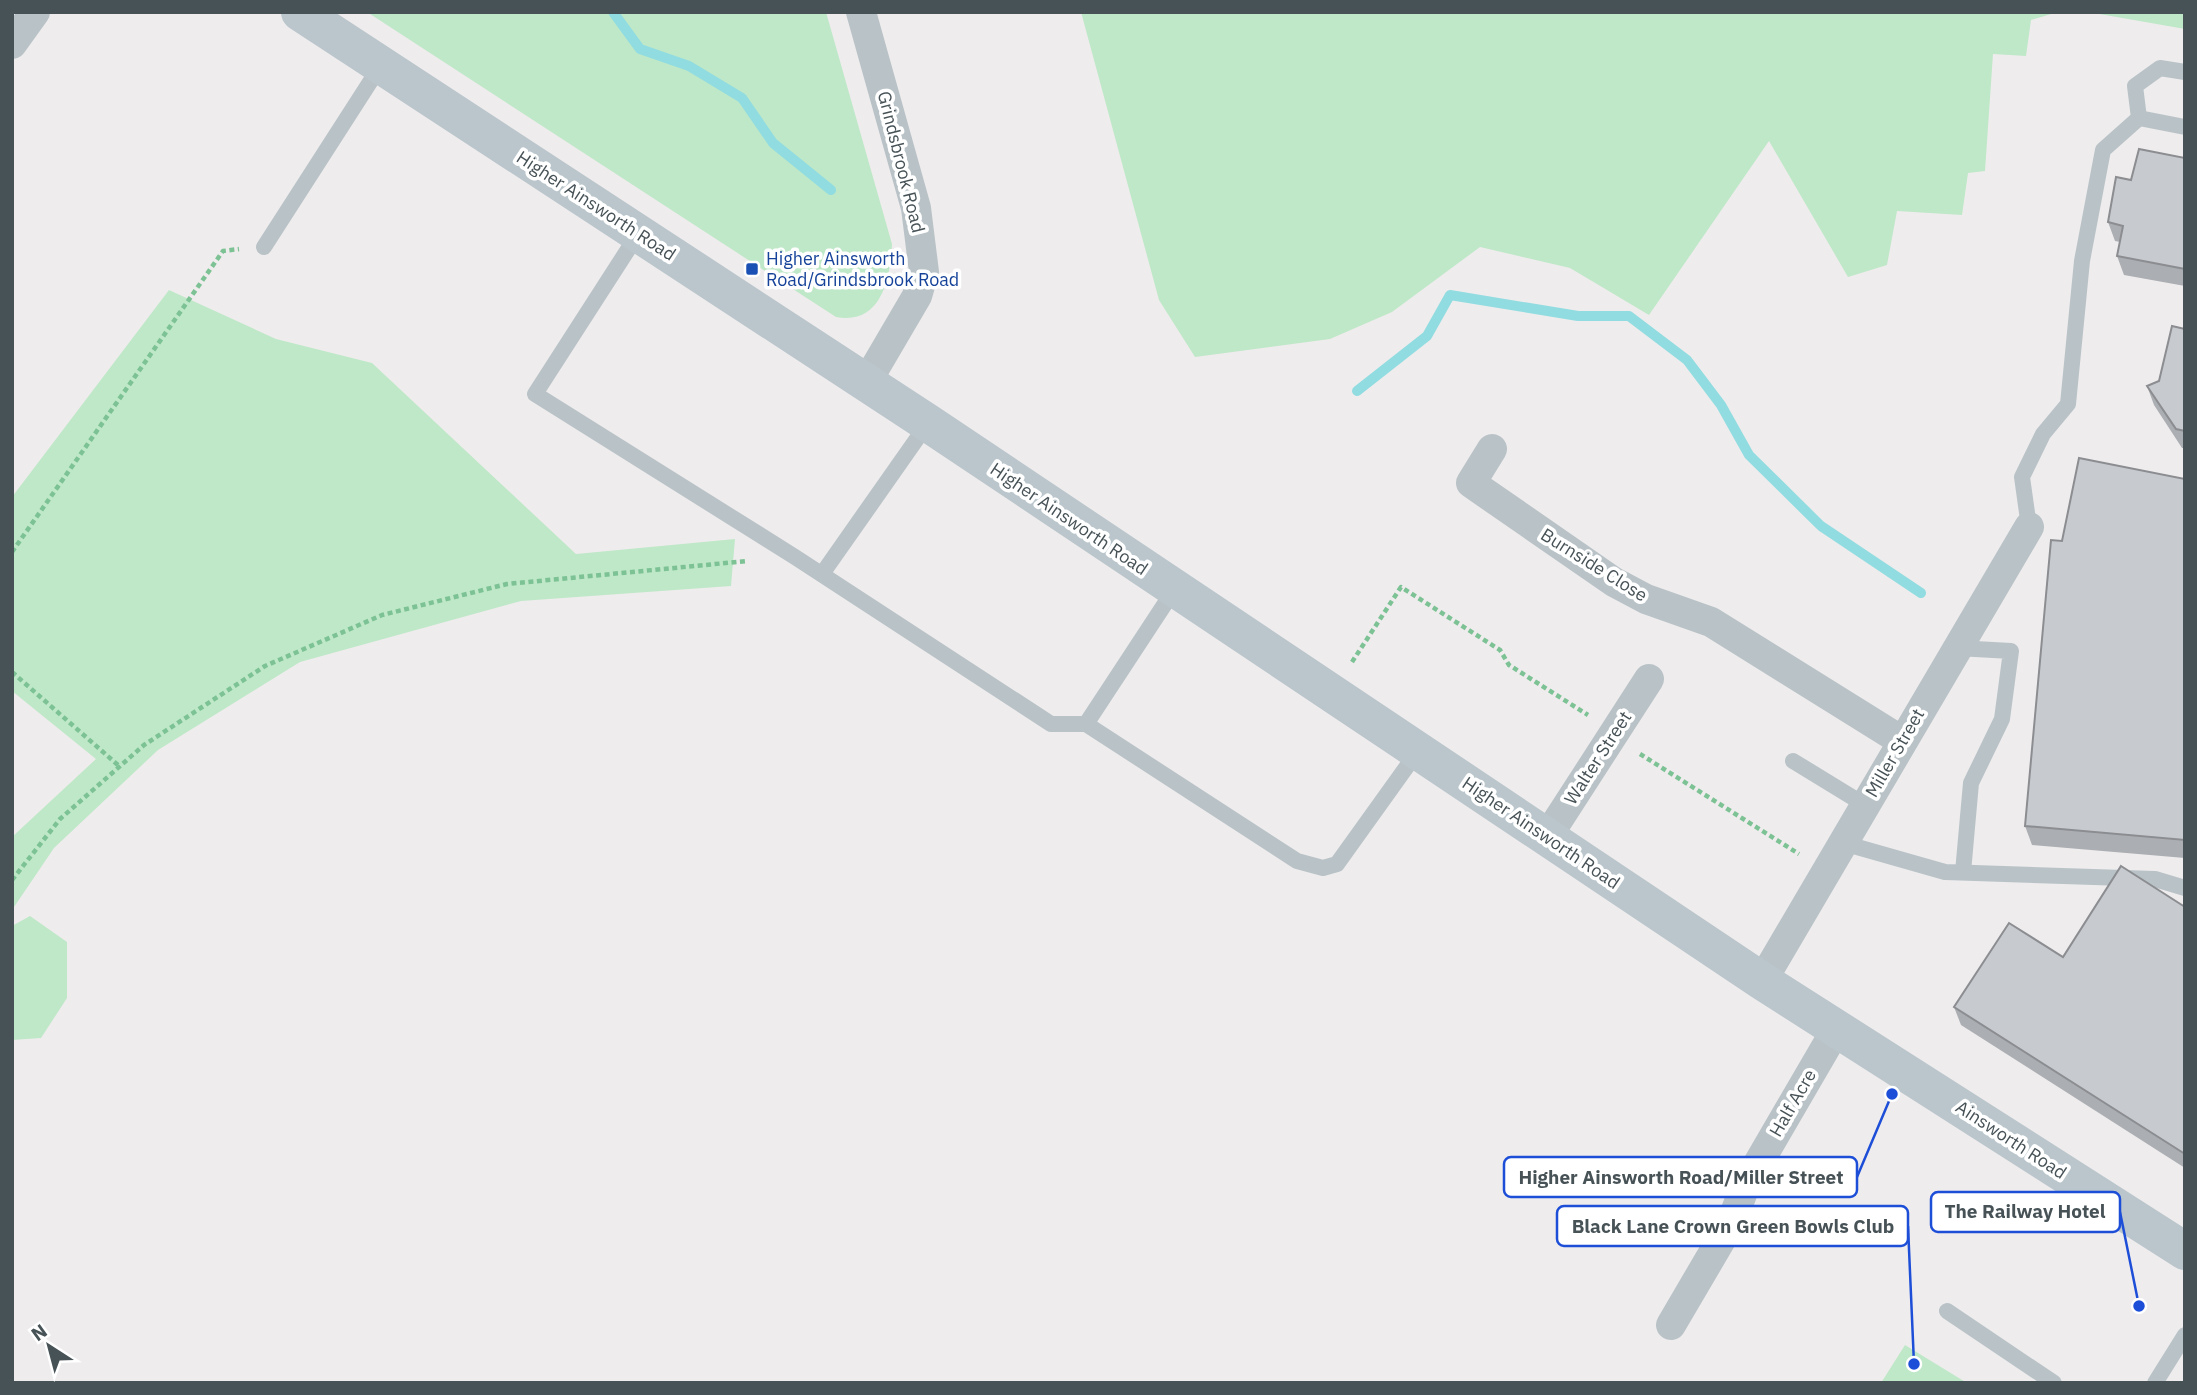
<svg xmlns="http://www.w3.org/2000/svg" width="2197" height="1395" font-family="'IBM Plex Sans',sans-serif">
	<style>
		.green { fill: #bfe8c8 }
		.lines { fill: none; stroke-linecap: round; stroke-linejoin: round }
		.stream { stroke: #91dce0; stroke-width: 10 }
		.path { stroke: #7cc294; stroke-width: 4.5; stroke-dasharray: 5 3.5; stroke-linecap: butt }
		.lane { stroke: #b9c3c7; stroke-width: 16 }
		.street { stroke: #b9c3c7; stroke-width: 30 }
		.secondary { stroke: #bac6cc; stroke-width: 38 }
		.wall { fill: #abaeb2 }
		.building { fill: #c7cacf; stroke: #8b8d91; stroke-width: 2 }
		.transit-dot { fill: #1a4fb4; stroke: #fff; stroke-width: 2.5 }
		.labels { text-anchor: middle; stroke-width: 7; stroke-linejoin: round; paint-order: stroke }
		.street-label { font-size: 18px; fill: #475257; stroke: #fff }
		.transit-label { font-size: 18px; fill: #164399; stroke: #fff; text-anchor: start }
		.leader { fill: none; stroke: #1d4ed8; stroke-width: 2.5 }
		.callout-dot { fill: #1d4ed8; stroke: #fff; stroke-width: 2.5 }
		.callout { fill: #fff; stroke: #1d4ed8; stroke-width: 2.5 }
		.callout-label { font-size: 19px; text-anchor: middle; font-weight: bold; fill: #475257 }
	</style>
	<rect width="100%" height="100%" fill="#efeced"/>
	<g class="green">
		<path d="M 367,12 L 826,12 L 892,244 C 890,280 881,325 836,317 Z"/>
		<polygon points="1081,12 2058,12 2031,20 2026,56 1993,54 1985,171 1968,173 1962,215 1897,211 1887,265 1848,277 1769,141 1649,315 1570,268 1480,247 1392,312 1330,339 1195,357 1159,300"/>
		<polygon points="2088,12 2185,12 2185,29"/>
		<polygon points="169,290 276,339 372,363 576,554 735,539 731,586 521,601 300,662 158,750 54,848 12,910 12,837 96,759 12,691 12,497"/>
		<polygon points="30,916 67,942 67,998 41,1038 12,1040 12,926"/>
		<polygon points="1905,1345 1967,1383 1881,1383"/>
	</g>
	<g class="lines">
		<g class="stream">
			<polyline points="613,12 640,49 689,66 742,98 773,143 831,190"/>
			<polyline points="1357,391 1427,336 1450,295 1578,316 1629,316 1687,360 1721,405 1749,455 1821,526 1921,593"/>
		</g>
		<g class="path">
			<polyline points="12,552 223,251 239,249"/>
			<polyline points="1352,662 1401,587 1500,650 1509,665 1588,715"/>
			<polyline points="12,672 119,766"/>
			<polyline points="1640,754 1799,854"/>
			<polyline points="12,880 60,819 144,745 265,666 382,615 507,584 747,561"/>
		</g>
		<g class="lane">
			<polyline points="2139,118 2135,86 2160,68 2185,72"/>
			<polyline points="638,234 535,394 795,557 1051,724 1086,724 1297,861 1323,868 1337,864 1418,751"/>
			<polyline points="264,247 381,65"/>
			<polyline points="2029,527 2022,477 2043,434 2068,404 2082,261 2103,150 2139,118 2185,127"/>
			<polyline points="822,574 928,423"/>
			<polyline points="1957,648 2011,651 2002,719 1971,783 1963,872"/>
			<polyline points="1086,724 1174,590"/>
			<polyline points="1793,761 1865,805"/>
			<polyline points="1843,843 1945,872 2155,879 2185,888"/>
			<polyline points="1947,1311 2054,1383"/>
			<polyline points="2155,1383 2185,1335"/>
		</g>
		<g class="street">
			<polyline points="861,12 916,208 924,272 917,296 866,383"/>
			<polyline points="12,44 35,12"/>
			<polyline points="1492,449 1471,483 1614,582 1646,599 1711,622 1902,741"/>
			<polyline points="1547,837 1649,679"/>
			<polyline points="1762,981 2029,527"/>
			<polyline points="1671,1325 1732,1221 1745,1186 1837,1028"/>
		</g>
		<polyline class="secondary" points="300,12 928,423 1762,981 2185,1251"/>
	</g>
	<g class="wall">
		<polygon points="2185,158 2185,286 2124,275 2117,256 2120,242 2115,241 2108,222 2131,180"/>
		<polygon points="2185,329 2185,448 2182,448 2154,405 2147,386 2159,381"/>
		<polygon points="2185,479 2185,858 2032,845 2025,826 2062,541"/>
		<polygon points="2185,907 2185,1168 1961,1025 1954,1007 2063,957"/>
	</g>
	<g class="building">
		<polygon points="2139,149 2185,158 2185,269 2117,256 2123,226 2108,222 2116,177 2131,180"/>
		<polygon points="2172,326 2185,329 2185,431 2176,429 2147,386 2159,381"/>
		<polygon points="2079,458 2185,479 2185,840 2025,826 2051,540 2062,541"/>
		<polygon points="2121,866 2185,907 2185,1154 1954,1007 2009,923 2063,957"/>
	</g>
	<rect class="transit-dot" x="745" y="262" width="14" height="14" rx="3.5"/>
	<g class="labels">
		<g class="street-label">
			<text transform="translate(901 162) rotate(76)" y="6">Grindsbrook Road</text>
			<text transform="translate(596 206) rotate(33)" y="6">Higher Ainsworth Road</text>
			<text transform="translate(1069 519) rotate(34)" y="6">Higher Ainsworth Road</text>
			<text transform="translate(1594 565) rotate(32)" y="6">Burnside Close</text>
			<text transform="translate(1895 753) rotate(-60)" y="6">Miller Street</text>
			<text transform="translate(1598 758) rotate(-57)" y="6">Walter Street</text>
			<text transform="translate(1541 833) rotate(34)" y="6">Higher Ainsworth Road</text>
			<text transform="translate(1793 1103) rotate(-60)" y="6">Half Acre</text>
			<text transform="translate(2011 1140) rotate(33)" y="6">Ainsworth Road</text>
		</g>
		<g class="transit-label">
			<text x="766" y="265">Higher Ainsworth<tspan x="766" dy="21">Road/Grindsbrook Road</tspan></text>
		</g>
	</g>
	<path class="leader" d="M1892 1094L1857 1177M2139 1306L2120 1212M1914 1364L1908 1226"/>
	<g class="callout-dot">
		<circle cx="1892" cy="1094" r="7"/>
		<circle cx="2139" cy="1306" r="7"/>
		<circle cx="1914" cy="1364" r="7"/>
	</g>
	<g class="callout">
		<rect x="1504" y="1157" width="353" height="40" rx="7"/>
		<rect x="1931" y="1192" width="189" height="40" rx="7"/>
		<rect x="1557" y="1206" width="351" height="40" rx="7"/>
	</g>
	<g class="callout-label">
		<text x="1681" y="1184">Higher Ainsworth Road/Miller Street</text>
		<text x="2025" y="1218">The Railway Hotel</text>
		<text x="1733" y="1233">Black Lane Crown Green Bowls Club</text>
	</g>
	<rect width="2197" height="1395" fill="none" stroke="#475257" stroke-width="28"/>
	<g transform="translate(49 1346) rotate(324)" stroke="#ffffff" stroke-width="5" paint-order="stroke">
	<path d="M0-5L12 26L0 18L-12 26Z" fill="#475257"/>
	<text y="-10" font-size="19" font-weight="bold" text-anchor="middle" fill="#475257">N</text>
	</g>
</svg>
